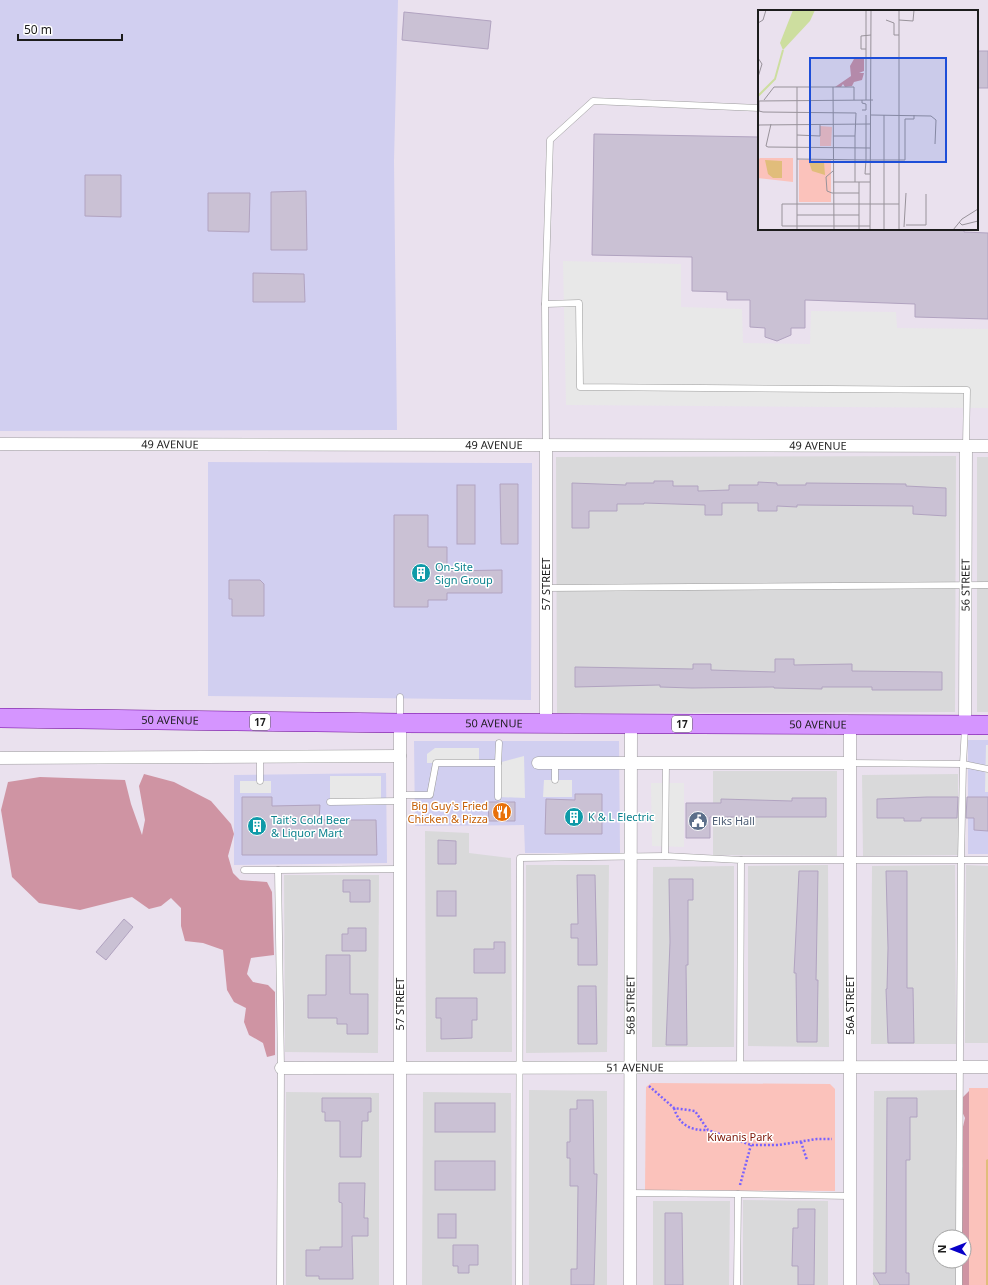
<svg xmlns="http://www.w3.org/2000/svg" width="988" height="1285" font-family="'Noto Sans',sans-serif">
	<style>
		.residential { fill: #d9d9da }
		.commercial { fill: #d1cff0 }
		.forest { fill: #cf94a3 }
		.park { fill: #fbc2bb }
		.pitch { fill: #e1bd7b }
		.parking { fill: #e8e8e8 }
		.building { fill: #cac1d4; stroke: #b1a3c0 }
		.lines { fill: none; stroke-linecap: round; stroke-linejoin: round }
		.lane-casing { stroke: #9d9d9d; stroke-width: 7 }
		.street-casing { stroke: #9d9d9d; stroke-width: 13 }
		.primary-casing { stroke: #690094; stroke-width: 20 }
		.path { stroke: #7861fe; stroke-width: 2.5; stroke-dasharray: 2 2; stroke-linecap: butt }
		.lane { stroke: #fff; stroke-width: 6 }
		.street { stroke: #fff; stroke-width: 12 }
		.primary { stroke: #d595ff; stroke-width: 19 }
		.labels { text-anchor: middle; stroke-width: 3; stroke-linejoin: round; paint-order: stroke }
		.shield { fill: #fff; stroke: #606060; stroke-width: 1 }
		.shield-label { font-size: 10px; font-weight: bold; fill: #1c1c1c }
		.street-label { font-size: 11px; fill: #1c1c1c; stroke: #fff }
		.culture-label { font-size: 11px; fill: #0d838f; stroke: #fff; text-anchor: start }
		.food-label { font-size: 11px; fill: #c56008; stroke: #fff; text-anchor: end }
		.service-label { font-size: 11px; fill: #4e5e75; stroke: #fff; text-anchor: start }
		.park-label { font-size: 11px; fill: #7c1607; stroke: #fff }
		.inset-river { fill: none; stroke: #cdde9f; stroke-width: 2 }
		.inset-road { fill: none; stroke: #98929a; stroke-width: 1 }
		.view { fill: #1d4ed8; fill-opacity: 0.15; stroke: #1d4ed8; stroke-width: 2 }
		.inset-edge { fill: none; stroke: #1c1c1c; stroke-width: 2 }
	</style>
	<rect width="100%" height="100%" fill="#eae1ee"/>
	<g class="residential">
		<polygon points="956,456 955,712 557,713 556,457"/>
		<rect x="977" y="457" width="11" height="255"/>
		<polygon points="713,771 837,771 837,856 713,855"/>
		<polygon points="958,774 958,855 863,856 862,775"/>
		<polygon points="425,831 469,833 469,853 511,858 512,1052 426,1052"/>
		<polygon points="526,865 609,865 607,1052 526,1053"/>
		<polygon points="828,865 829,1047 748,1046 748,866"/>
		<polygon points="955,865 956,1044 871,1044 872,866"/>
		<polygon points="966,865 988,866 988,1043 965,1043"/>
		<polygon points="734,866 734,1047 652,1047 653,867"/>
		<polygon points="284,875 379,875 378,1053 285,1052"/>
		<polygon points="529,1090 607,1091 607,1285 529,1285"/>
		<polygon points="957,1090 957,1237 940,1237 940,1261 957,1261 957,1285 873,1285 874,1091"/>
		<polygon points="286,1092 379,1093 379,1285 286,1285"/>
		<polygon points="423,1092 511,1093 512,1285 422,1285"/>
		<polygon points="743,1200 828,1201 828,1285 743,1285"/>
		<polygon points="653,1201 730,1201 729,1285 653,1285"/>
	</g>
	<g class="commercial">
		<polygon points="0,0 398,0 394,161 397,430 0,431"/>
		<polygon points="208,462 532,463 531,700 208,696"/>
		<rect x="968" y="740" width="20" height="114"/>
		<polygon points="414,741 619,741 620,853 525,853 524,825 415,826"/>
		<polygon points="386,773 387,863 234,865 234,775"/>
	</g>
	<g class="forest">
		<polygon points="144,774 174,782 211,801 231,824 234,834 228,856 233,873 240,880 267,882 272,892 274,955 251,958 247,974 253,982 268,985 275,992 275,1055 267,1057 263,1043 249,1035 244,1022 246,1008 234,1002 227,990 223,950 203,943 185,941 181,926 181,908 171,898 161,906 149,909 132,897 80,910 39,903 12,877 1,810 8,782 40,777 125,780 131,804 142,835 145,820 139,786"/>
		<polygon points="969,1091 988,1104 983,1285 962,1285 962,1268 958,1265 956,1261 964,1261 964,1237 961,1237 958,1183 963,1166 961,1156 962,1131 965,1118 960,1107 960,1100"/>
	</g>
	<g class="park">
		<polygon points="651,1083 830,1084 835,1089 835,1191 645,1190 646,1087"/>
		<rect x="969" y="1088" width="19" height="197"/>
	</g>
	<polygon class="pitch" points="988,1159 988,1285 986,1285 986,1160"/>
	<g class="parking">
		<polygon points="563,261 681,264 681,307 742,309 743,343 810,344 811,311 896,312 897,328 988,329 988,408 566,405"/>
		<polygon points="986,745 988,745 988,792 985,792"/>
		<polygon points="435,748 479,748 479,763 427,763 427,754"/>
		<polygon points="524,756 525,798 498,797 498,763"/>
		<polygon points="330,776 381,776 381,801 330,802"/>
		<polygon points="544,780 572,780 572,797 543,797"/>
		<rect x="240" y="781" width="31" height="12"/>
		<polygon points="651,783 684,783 684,847 652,846"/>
	</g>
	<g class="building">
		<polygon points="404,12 491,21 488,49 402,40"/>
		<rect x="977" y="51" width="11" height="37"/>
		<polygon points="594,134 759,137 759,229 964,229 964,232 988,233 988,319 915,317 915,304 805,300 805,328 791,328 791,335 777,341 765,337 765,328 750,327 750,300 727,300 727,292 692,291 692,257 592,255"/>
		<polygon points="85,175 121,175 121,217 85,216"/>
		<polygon points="306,191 307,250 271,250 271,192"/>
		<polygon points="208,193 250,193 249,232 208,231"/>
		<polygon points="253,273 304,274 305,302 253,302"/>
		<polygon points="654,481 673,481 673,486 698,486 698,491 729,490 729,485 758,485 758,482 777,483 777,485 806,485 806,483 906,484 906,486 946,488 946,516 913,514 913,506 797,505 797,507 777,506 777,511 758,511 758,503 722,503 722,515 705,515 705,505 644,503 644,504 617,504 617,511 589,511 589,528 572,528 572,483 626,485 626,483 654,483"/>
		<polygon points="500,484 518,484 518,544 501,544"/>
		<rect x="457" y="485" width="18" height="59"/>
		<polygon points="394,515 428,515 428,547 447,547 447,571 502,570 502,593 447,593 447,600 428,600 428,607 394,607"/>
		<polygon points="229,580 260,580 264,584 264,616 232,616 232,599 229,599"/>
		<polygon points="775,659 794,659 794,665 852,664 852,671 942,672 942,690 872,690 872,687 822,687 822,689 774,688 774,687 692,688 660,687 660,685 575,687 575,667 693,669 693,664 711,664 711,670 775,672"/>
		<polygon points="575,794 602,794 602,834 545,834 546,799 575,800"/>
		<polygon points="242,797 272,797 272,806 320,805 319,820 376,820 377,855 242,855"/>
		<polygon points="927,797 958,797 957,818 921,818 921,821 904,821 904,818 877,818 877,799"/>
		<polygon points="967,797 988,797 988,831 974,830 974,818 966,818"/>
		<polygon points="792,798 826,798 826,817 710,817 710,838 686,838 686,803 721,803 721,799 792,801"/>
		<polygon points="488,802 515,802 515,821 489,821"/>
		<polygon points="438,840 456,841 456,864 438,864"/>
		<polygon points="799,871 818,871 816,980 818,980 817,1042 797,1042 796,973 794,973"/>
		<polygon points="886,871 907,871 907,988 913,988 914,1043 888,1043 886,989 887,989 888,948"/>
		<polygon points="577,875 595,875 597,965 578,965 578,938 571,938 571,924 578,924"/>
		<polygon points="669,879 693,879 693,900 688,900 688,965 686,965 687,1045 666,1045 670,942"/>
		<polygon points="343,880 370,880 370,902 350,902 350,892 343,892"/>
		<rect x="437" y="891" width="19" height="25"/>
		<polygon points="124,919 133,927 106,960 96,952"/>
		<polygon points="348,928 366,928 366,951 342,951 342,934 348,934"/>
		<polygon points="494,942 505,942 505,973 474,973 474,949 494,949"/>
		<polygon points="326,955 350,955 350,994 368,994 368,1034 347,1034 347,1024 337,1024 337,1018 308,1018 308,995 326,995"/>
		<polygon points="578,986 596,986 597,1044 578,1044"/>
		<polygon points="436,998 477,998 477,1020 472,1020 472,1038 441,1039 441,1018 436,1018"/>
		<polygon points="322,1098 371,1098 371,1112 368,1112 368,1121 362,1121 361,1157 340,1157 340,1121 325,1121 325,1112 322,1112"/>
		<polygon points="887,1098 917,1098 917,1117 910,1117 910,1160 906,1160 906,1273 909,1273 909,1285 880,1285 873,1273 886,1273"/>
		<polygon points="577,1100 593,1100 594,1174 597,1174 594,1285 571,1285 571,1269 577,1269 578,1186 570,1186 570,1158 567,1158 567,1142 570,1142 570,1109 577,1109"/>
		<rect x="435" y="1103" width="60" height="29"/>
		<rect x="435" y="1161" width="60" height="29"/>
		<polygon points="339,1183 365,1183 364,1218 368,1218 368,1236 352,1236 353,1279 319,1279 319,1276 306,1276 306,1250 320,1250 320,1247 342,1247 342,1203 339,1202"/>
		<polygon points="798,1209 815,1209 814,1285 798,1285 798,1266 792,1266 793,1228 798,1228"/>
		<polygon points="665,1213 682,1213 683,1285 665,1285"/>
		<rect x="438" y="1214" width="18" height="24"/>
		<polygon points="453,1245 478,1245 478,1265 469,1265 469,1273 458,1273 458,1266 453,1266"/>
	</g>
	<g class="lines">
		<g class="lane-casing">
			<g id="lane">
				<polyline points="545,304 579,303 580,387 967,390 966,446"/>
				<polyline points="546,445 545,304 550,140 593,101 759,108"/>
				<polyline points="546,588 988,585"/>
				<polyline points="400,697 400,721"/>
				<polyline points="260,758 260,781"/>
				<polyline points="498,763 499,743"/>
				<polyline points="555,763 555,780"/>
				<polyline points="850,763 963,764 965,727"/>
				<polyline points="399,795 430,795 436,763 498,763 498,797"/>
				<polyline points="330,802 399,801"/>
				<polyline points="665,856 666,763"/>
				<polyline points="741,860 988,860"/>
				<polyline points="244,870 278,870"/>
				<polyline points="630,1193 738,1194 737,1285"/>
				<polyline points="738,1194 850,1196"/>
				<polyline points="959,1237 961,860 963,764 988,769"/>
				<polyline points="280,1285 281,1068 278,870 399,869"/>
				<polyline points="519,1285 520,858 665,856 741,860 740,1067"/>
				<polyline points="959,1285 959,1261"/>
			</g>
		</g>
		<g class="street-casing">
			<g id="street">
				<path id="s1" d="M 0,444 L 988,446"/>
				<polyline points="546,445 546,724"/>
				<path id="s2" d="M 965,725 L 966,446"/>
				<polyline points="0,758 400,756"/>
				<polyline points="538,763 850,763"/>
				<path id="s3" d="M 281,1068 L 988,1067"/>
				<polyline points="400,1285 400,723"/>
				<path id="s4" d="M 630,1285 L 631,724"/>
				<polyline points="850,1285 850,725"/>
			</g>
		</g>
		<g class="primary-casing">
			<g id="primary">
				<path id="s5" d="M 0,718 L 400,723 L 988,725"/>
			</g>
		</g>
		<g class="path">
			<polyline points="649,1086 674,1108 695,1111 708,1130 751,1145 778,1145 817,1139 832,1139"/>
			<path d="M 674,1108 C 679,1125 691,1131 708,1130"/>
			<polyline points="801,1142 807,1160"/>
			<polyline points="740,1185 751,1145"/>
		</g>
		<use href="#lane" class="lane"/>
		<use href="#street" class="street"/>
		<use href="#primary" class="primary"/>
	</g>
	<defs>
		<g id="building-disc" transform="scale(1)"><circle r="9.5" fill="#0f9aa8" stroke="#fff"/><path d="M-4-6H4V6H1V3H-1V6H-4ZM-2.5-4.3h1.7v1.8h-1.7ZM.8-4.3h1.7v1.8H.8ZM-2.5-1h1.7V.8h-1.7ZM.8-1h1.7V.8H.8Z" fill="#fff"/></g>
		<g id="restaurant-disc" transform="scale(1)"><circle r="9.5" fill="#e8710a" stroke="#fff"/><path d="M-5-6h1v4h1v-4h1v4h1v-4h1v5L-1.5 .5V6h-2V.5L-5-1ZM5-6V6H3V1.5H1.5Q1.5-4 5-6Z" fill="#fff"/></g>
		<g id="civic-disc" transform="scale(1)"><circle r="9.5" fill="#5c6f8a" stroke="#fff"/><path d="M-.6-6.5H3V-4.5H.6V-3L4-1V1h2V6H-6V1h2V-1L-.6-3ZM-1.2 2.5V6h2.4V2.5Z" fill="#fff"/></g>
	</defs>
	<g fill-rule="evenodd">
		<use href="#building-disc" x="421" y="573"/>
		<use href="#restaurant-disc" x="502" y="812"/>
		<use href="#building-disc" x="574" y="817"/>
		<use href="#civic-disc" x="698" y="821"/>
		<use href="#building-disc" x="257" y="826"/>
	</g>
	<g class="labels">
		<g class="shield">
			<rect x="250" y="714" width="20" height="16" rx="3"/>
			<rect x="672" y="716" width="20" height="16" rx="3"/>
		</g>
		<g class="shield-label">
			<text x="260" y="726">17</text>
			<text x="682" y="728">17</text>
		</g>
		<g class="street-label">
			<text dy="4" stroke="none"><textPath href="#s1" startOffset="170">49 AVENUE</textPath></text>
			<text dy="4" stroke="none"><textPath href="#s1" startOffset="494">49 AVENUE</textPath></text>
			<text dy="4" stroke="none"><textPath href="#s1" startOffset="818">49 AVENUE</textPath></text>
			<text transform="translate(546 584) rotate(-90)" y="4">57 STREET</text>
			<text dy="4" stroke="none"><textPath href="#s2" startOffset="140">56 STREET</textPath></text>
			<text dy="4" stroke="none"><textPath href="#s5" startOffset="170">50 AVENUE</textPath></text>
			<text dy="4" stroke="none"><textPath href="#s5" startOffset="494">50 AVENUE</textPath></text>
			<text dy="4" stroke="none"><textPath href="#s5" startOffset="818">50 AVENUE</textPath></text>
			<text transform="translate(400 1004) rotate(-90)" y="4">57 STREET</text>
			<text dy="4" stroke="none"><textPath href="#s4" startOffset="280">56B STREET</textPath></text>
			<text transform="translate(850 1005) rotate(-90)" y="4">56A STREET</text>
			<text dy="4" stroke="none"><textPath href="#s3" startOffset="354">51 AVENUE</textPath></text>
		</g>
		<g class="culture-label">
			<text x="435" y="571">On-Site<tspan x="435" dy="13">Sign Group</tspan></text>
			<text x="588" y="821">K &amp; L Electric</text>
			<text x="271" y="824">Tait's Cold Beer<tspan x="271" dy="13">&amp; Liquor Mart</tspan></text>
		</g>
		<g class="food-label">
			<text x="488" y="810">Big Guy's Fried<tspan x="488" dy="13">Chicken &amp; Pizza</tspan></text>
		</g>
		<g class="service-label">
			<text x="712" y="825">Elks Hall</text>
		</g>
		<g class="park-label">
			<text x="740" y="1141">Kiwanis Park</text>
		</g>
	</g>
	<g transform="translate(758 10)">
		<rect width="220" height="220" fill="#eae1ee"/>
		<path d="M 106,48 L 106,61 L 101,63 L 106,63 L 104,70 L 96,72 L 94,76 L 87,77 L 85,74 L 83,77 L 77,77 L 93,66 L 92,56 L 96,49 Z" fill="#cf94a3"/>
		<path d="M 62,116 L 74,117 L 73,136 L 62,136 ZM 2,148 L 35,148 L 35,172 L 0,168 L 0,150 ZM 41,150 L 73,150 L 73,192 L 41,192 Z" fill="#fbc2bb"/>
		<path d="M 7,150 L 24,151 L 24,168 L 15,168 L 10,164 ZM 51,152 L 66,152 L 67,165 L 54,161 Z" fill="#e1bd7b"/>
		<path d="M 35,0 L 57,0 L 52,11 L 25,40 L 22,33 Z" fill="#cdde9f"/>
		<path class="inset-river" d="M 0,86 L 17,69 L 25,40"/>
		<path class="inset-road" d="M 108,0 L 108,90M 128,10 L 136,13 L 136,25 L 141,25M 141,10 L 155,11 L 156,0M 0,13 L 5,10 L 8,0M 108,39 L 103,39 L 103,26 L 113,25M 0,48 L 4,54 L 0,67M 39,77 L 39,220M 75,77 L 76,220M 6,90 L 16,77 L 96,77 L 96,90M 0,91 L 115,90M 1,91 L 1,101 L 5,102 L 98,103 L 97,126 L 75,126M 104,100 L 108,100 L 108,94 L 104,93 L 104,90M 108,105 L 108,150 L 147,150 L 147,109 L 156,109 L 156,105M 113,105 L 173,106 L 178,110 L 177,134M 13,114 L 8,136 L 10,137 L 112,138M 0,118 L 1,115 L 112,114M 39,125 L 62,126 L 62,114M 97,126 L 97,172M 39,149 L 108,150 L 107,164 L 112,164M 75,161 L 68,167 L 69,181 L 74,183 L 101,183M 75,172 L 112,172M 101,172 L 101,220M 39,205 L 101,205M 201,212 L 204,215 L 220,211M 148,215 L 168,215 L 168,184M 112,216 L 24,216 L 24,194 L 141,194M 146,217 L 148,183M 112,220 L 113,0M 126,220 L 126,105M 141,220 L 141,0M 195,220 L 204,209 L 220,199"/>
		<path class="view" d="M 52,48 L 188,48 L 188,152 L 52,152 Z"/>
		<rect width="220" height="220" class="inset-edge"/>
	</g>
	<g transform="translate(952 1249) rotate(270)"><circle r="19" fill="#ffffff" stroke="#a4a4a4"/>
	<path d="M0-3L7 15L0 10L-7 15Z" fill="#0800c8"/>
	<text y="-6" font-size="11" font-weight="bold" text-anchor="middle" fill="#1c1c1c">N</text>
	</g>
	<path d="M18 34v6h104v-6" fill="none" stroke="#1c1c1c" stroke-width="2"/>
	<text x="24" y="34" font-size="12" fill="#1c1c1c" stroke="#ffffff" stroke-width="3" paint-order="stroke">50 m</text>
</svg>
